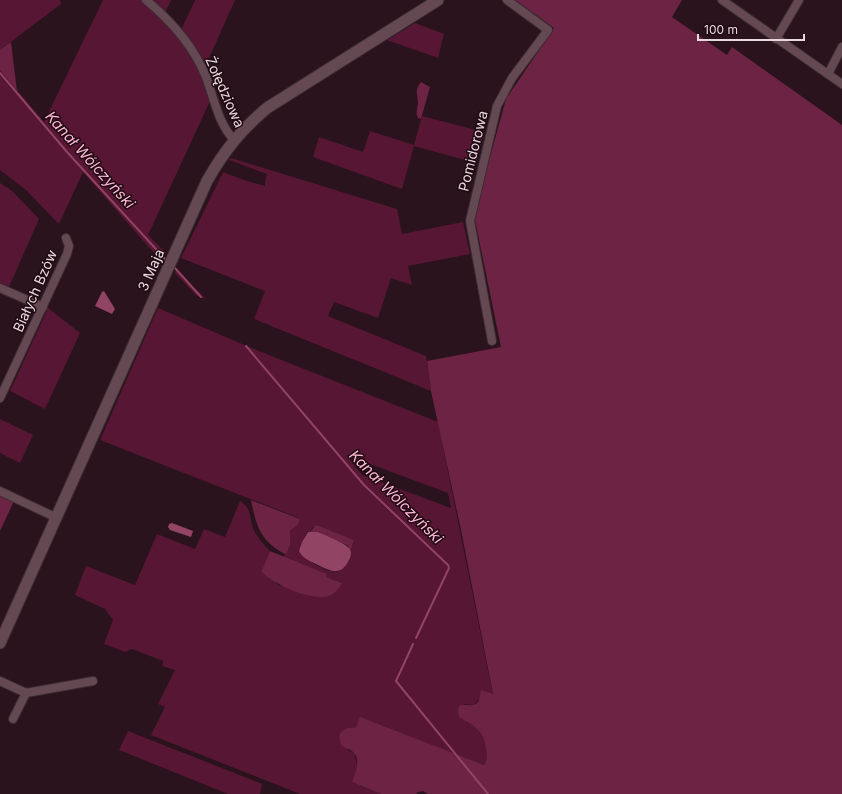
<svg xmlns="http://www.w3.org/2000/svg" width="842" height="794" font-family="Inter,sans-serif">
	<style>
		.green { fill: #561634; fill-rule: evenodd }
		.forest { fill: #6c2344 }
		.water { fill: #914464 }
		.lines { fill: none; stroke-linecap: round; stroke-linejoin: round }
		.stream { stroke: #914464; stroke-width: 2 }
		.street-casing { stroke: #3c2d32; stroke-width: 10 }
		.secondary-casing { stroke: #3c2d32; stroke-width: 13 }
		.street { stroke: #644953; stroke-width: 8 }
		.secondary { stroke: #644953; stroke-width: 11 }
		.labels { text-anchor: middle; stroke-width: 3; stroke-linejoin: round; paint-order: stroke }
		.street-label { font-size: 14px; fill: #e8d8dd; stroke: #200a13 }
		.water-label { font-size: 15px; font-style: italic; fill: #fdb9d2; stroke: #200a13 }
	</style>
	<rect width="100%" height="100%" fill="#2a131c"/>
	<g class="green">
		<polygon points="0,0 60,0 61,4 0,50"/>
		<polygon points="103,0 143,0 179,36 203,75 211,99 148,235 166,253 161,261 83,172 59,224 26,190 0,170 0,70 44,122"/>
		<polygon points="149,0 171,0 165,13"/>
		<polygon points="195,0 235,0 205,67 181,30"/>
		<polygon points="415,23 444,34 438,58 387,40"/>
		<polygon points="422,116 484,132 476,163 414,146 402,189 313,157 319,137 363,152 370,131 414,145"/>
		<polygon points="231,158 397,209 402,234 463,222 470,254 408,266 412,285 391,278 378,318 334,302 328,316 426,356 431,391 254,319 265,291 181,258 223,172 244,180 265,186 265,181 267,174 229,160"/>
		<polygon points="0,183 12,191 39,219 9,287 0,283"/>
		<polygon points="176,269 206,299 196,295 175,273"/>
		<polygon points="48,308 80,333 45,409 10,391"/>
		<path d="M 158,308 L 249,347 L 438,422 L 493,695 L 479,699 L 474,705 L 464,704 L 466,722 C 480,729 485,733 486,749 C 487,755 487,759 484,765 L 360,720 L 356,727 L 348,728 L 348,750 L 354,753 L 358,768 L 352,782 L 381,794 L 300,794 L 151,735 L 165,707 L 158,704 L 175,670 L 162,666 L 163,661 L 132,649 L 125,652 L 104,644 L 113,620 L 105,609 L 75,595 L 86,566 L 135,585 L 157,534 L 195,549 L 204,529 L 225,537 L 240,501 C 252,508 249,517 253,528 C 257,537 263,544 270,551 L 261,572 L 279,585 L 304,594 L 342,583 L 326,577 L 327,574 L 283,557 L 289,549 L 290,531 L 296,525 L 299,518 L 100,440 ZM 346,455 L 448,493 L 451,508 L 362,475 ZM 313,527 L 354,540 L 351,550 L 351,555 L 337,572 L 326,570 L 304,558 L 302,542 L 307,532 L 310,532 Z"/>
		<polygon points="0,419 33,435 20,463 0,453"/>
		<polygon points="128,731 260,783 262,784 260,794 228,794 119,750"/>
	</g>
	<g class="forest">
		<path d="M 515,0 L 682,0 L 672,17 L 727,55 L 732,47 L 842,125 L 842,794 L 428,794 L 423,791 L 418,792 L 416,794 L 381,794 L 352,782 C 355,773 361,762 354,753 C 352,750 345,748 342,746 C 339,740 337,732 346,729 C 349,727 352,728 356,727 L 360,717 L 484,765 C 487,760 487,756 486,749 C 484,729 474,727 459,717 C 454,696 471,710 477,703 C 480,700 480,694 481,690 L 493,694 L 461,530 L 431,391 L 427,361 L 501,347 L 474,215 L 506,99 L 554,28 Z"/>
		<polygon points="11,42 17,91 0,70 0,50"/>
		<path d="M 421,82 L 430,87 L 421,119 L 418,118 C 415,112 418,108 418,102 C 417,93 415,89 421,82 Z"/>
		<polygon points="0,494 14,501 0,531"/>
		<path d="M 251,500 L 300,519 L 298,524 L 290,531 L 290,545 L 287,553 L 285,554 C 260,541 256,525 251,500 Z"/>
		<polygon points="316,525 354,540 351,550 347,545 310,532"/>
		<path d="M 270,551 L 327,574 L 326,577 L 342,583 C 339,588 335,594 329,596 C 316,600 290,591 279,584 C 272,581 267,576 261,572 Z"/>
	</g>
	<g class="water">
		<polygon points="104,291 115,309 112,314 95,306 102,292"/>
		<polygon points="172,523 193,531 191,537 170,530 168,527 169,524"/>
		<path d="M 308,532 C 311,532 314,532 317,532 C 323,534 347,544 350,549 C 352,553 351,556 349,560 C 341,576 332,572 318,565 C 310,561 303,559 299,551 L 302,542 Z"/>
	</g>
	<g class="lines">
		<g class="stream">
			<polyline points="0,73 67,152 166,260"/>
			<polyline points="175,268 201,297"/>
			<polyline points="246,346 364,485 448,565 449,568 416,638"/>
			<polyline points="413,644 396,681 488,794"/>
		</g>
		<g class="street-casing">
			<g id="street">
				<path d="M 146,0 C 170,20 194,47 206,77 C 214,98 218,123 234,140"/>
				<polyline points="722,0 842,84"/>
				<polyline points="776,39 799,0"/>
				<polyline points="828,74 842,47"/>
				<polyline points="0,288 43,307"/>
				<polyline points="492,341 470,221 497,106 512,78 548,30 507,0"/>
				<polyline points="0,398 67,254 69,246 66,238"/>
				<polyline points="0,491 57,518"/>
				<polyline points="0,681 26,693 93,681"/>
				<polyline points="13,719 26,693"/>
			</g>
		</g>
		<g class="secondary-casing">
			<path id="secondary" d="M 0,643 L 207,181 C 224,151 241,130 267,108 L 438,0"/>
		</g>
		<use href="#street" class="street"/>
		<use href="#secondary" class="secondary"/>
	</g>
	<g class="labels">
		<g class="street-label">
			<text transform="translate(225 92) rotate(66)" y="5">Żołędziowa</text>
			<text transform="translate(473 151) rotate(-76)" y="5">Pomidorowa</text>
			<text transform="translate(151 270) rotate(-66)" y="5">3 Maja</text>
			<text transform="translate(35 291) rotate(-66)" y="5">Białych Bzów</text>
		</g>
		<g class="water-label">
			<text transform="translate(90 160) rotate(48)" y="5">Kanał Wólczyński</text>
			<text transform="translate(396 497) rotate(45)" y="5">Kanał Wólczyński</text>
		</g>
	</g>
	<path d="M698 34v6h106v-6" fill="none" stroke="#e8d8dd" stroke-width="2"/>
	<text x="704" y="34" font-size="12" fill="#e8d8dd" stroke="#200a13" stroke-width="3" paint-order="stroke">100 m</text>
</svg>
